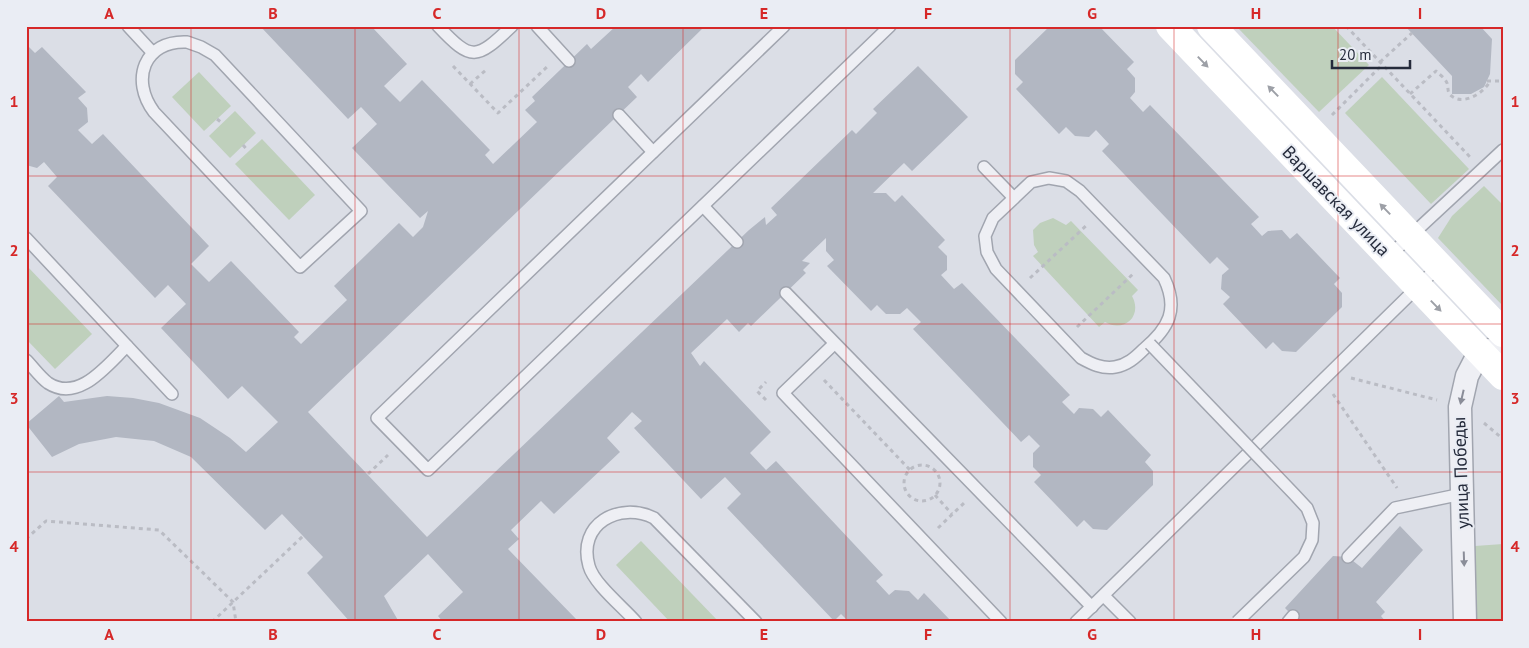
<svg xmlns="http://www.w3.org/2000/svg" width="1529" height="648" font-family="'PT Sans',sans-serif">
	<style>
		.green { fill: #bfd0bc }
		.building { fill: #b2b7c2 }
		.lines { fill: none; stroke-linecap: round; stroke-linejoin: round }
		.lane-casing { stroke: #a1a5af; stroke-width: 14 }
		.street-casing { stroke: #a1a5af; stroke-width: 25 }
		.path { stroke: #babcc4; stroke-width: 3; stroke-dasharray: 4 4; stroke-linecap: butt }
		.lane { stroke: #eeeff4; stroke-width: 11 }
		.street { stroke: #eeeff4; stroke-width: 22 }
		.secondary { stroke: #fff; stroke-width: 28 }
		.lane-bridge-casing { stroke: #a1a5af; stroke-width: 14; stroke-linecap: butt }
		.lane-bridge { stroke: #eeeff4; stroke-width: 11 }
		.oneway { fill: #9da0a7 }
		.oneway2 { fill: #8a8d98 }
		.grid { fill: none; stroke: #d62828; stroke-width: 1; stroke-opacity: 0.55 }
		.labels { text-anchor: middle; stroke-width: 4; stroke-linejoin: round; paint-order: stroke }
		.street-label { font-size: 18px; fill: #252b3b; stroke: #eaedf4 }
		.neatline { fill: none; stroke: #d62828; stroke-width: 2 }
		.grid-label { font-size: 16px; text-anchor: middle; font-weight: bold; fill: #d62828 }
	</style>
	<rect width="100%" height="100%" fill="#dbdee6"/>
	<g class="green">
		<polygon points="1236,26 1332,26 1369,65 1319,112"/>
		<polygon points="199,72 231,106 204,131 172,97"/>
		<polygon points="1382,77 1469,169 1431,204 1345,113"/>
		<polygon points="235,111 256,133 230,158 209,136"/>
		<polygon points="262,139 315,195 289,220 235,164"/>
		<polygon points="1484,186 1503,205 1503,306 1438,238 1452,216"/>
		<path d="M 1053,218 L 1066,225 L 1071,221 L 1138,290 L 1132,296 C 1143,316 1124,333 1105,322 L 1099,327 L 1033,256 L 1038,252 L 1034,245 L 1033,230 L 1040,223 Z"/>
		<polygon points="26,265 92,334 55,369 26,339"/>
		<polygon points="641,541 719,622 670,622 616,565"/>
		<polygon points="1503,544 1503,622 1477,622 1475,546"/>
	</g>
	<g class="building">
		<polygon points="260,26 371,26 407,64 384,86 400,102 422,80 490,150 485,155 493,164 537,122 525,110 535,101 532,97 587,44 591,49 616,26 705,26 648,82 641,74 628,87 637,97 308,412 427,537 749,230 765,217 766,225 777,215 771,208 852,130 856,134 877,113 873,109 918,66 968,117 912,171 904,163 873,193 886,193 895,202 902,195 945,240 938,247 947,256 947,270 941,275 954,289 962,283 1070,395 1062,402 1074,414 1079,408 1093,409 1101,417 1108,410 1151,455 1145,462 1153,471 1153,485 1107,530 1093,529 1084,520 1077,527 1034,482 1041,475 1033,467 1033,453 1040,446 1029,435 1021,442 913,329 921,322 907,308 900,314 886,314 877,305 871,311 827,266 834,260 826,251 826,238 802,261 810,263 803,270 806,273 751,326 748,323 739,332 727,319 691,353 700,366 704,361 771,432 750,453 766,470 776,461 883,575 876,581 889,595 895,590 909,591 918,600 924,593 952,622 849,622 841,614 834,621 727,508 741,494 725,477 701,499 634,428 642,421 632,412 607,438 620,452 554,514 541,501 511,530 519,539 508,549 576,619 573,622 443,622 438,616 463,592 428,554 384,596 399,622 350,622 307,573 323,557 282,514 265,530 191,457 154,441 116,437 79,444 52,457 26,424 59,396 64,402 107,396 133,398 159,403 200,418 230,438 246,452 278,422 242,386 228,399 161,328 186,304 168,285 155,298 48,186 57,177 44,162 37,168 26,165 26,44 35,53 42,47 86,92 78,98 87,108 88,122 78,130 92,144 103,134 209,246 191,264 209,282 231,261 299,332 294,337 301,344 347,300 334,286 399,223 413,237 423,227 428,211 420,218 352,148 377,124 361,107 348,119"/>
		<polygon points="1050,26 1099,26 1134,62 1127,69 1135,78 1135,92 1130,98 1143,112 1150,105 1259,217 1251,224 1262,236 1268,231 1282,230 1290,239 1297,233 1340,278 1334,284 1342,293 1342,307 1296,352 1282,351 1273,342 1266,349 1223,304 1230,297 1221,289 1222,275 1229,269 1217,257 1210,264 1102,151 1109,144 1096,130 1089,137 1075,136 1066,127 1059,134 1016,89 1023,82 1015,74 1015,60"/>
		<polygon points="1405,26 1480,26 1492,39 1490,74 1484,87 1471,94 1452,94 1452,76"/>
		<polygon points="1400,526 1423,550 1376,602 1385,612 1381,616 1386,622 1299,622 1285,608 1333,556 1348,557 1362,568"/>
	</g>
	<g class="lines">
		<g class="lane-casing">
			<g id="lane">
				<polyline points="128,26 153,53"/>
				<path d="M 438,26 C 472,62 476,60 512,26"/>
				<polyline points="537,26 569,61"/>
				<polyline points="784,26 377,418 428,470 890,26"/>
				<path d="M 187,42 L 201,47 L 215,55 L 361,211 L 300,267 L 154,112 C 130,80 144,40 187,42 Z"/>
				<polyline points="619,115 653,152"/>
				<polyline points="984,167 1014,198"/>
				<path d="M 1049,178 L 1066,181 L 1080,191 L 1164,278 C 1179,309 1169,328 1144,349 C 1135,358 1127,365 1115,367 C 1102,369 1092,364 1081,358 L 996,269 L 987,252 L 985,236 L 993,218 L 1031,182 Z"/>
				<polyline points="703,206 737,242"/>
				<polyline points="26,238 172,394"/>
				<polyline points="1389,256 1503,150"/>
				<polyline points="786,293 1092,607"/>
				<polyline points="834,344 783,393 1001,622"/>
				<path d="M 26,360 C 33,367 40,377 48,383 C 79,403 107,365 127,346"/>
				<polyline points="1348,557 1395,508 1462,494"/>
				<polyline points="1104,596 1130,622"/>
				<path d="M 636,622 C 623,607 594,584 589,566 C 577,524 619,501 654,518 L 756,622"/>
				<polyline points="1076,622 1439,266"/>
				<polyline points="1288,622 1293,616"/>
			</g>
		</g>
		<g class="street-casing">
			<polyline id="street" points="1465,622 1460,407 1467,376 1480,351 1503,349"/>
		</g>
		<g class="path">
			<polyline points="1346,26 1470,157"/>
			<polyline points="1380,62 1412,33"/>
			<polyline points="453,66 498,113 548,66"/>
			<polyline points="1487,81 1503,81"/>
			<polyline points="470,84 487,69"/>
			<path d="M 1410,94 L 1436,71 C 1439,74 1445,78 1447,83 C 1449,88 1446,93 1453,97 C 1465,105 1485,92 1490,81"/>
			<polyline points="1332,115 1382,65"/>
			<polyline points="217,119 222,123"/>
			<polyline points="243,145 248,151"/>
			<polyline points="1030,278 1088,224"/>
			<polyline points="1077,327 1134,273"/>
			<polyline points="1351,378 1437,400"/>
			<polyline points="824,380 910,470"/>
			<polyline points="1333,394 1397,488"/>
			<polyline points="766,400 757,391 766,382"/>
			<polyline points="1484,423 1503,439"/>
			<circle cx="922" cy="483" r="18"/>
			<polyline points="368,474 388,455"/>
			<polyline points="935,495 952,514"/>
			<polyline points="938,528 964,503"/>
			<polyline points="26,539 46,521 159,530 233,602 236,622"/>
			<polyline points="212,622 303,536"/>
		</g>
		<use href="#lane" class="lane"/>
		<use href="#street" class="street"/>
		<g class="secondary">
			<polyline points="1170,26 1503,376"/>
			<polyline points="1211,26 1503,333"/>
		</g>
		<g class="lane-bridge-casing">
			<polyline id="lane-bridge" points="1150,344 1294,494 1307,508 1313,523 1312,540 1304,557 1237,622"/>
		</g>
		<use href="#lane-bridge" class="lane-bridge"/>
	</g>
	<defs><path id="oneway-solid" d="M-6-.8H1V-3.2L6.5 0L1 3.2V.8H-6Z" transform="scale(1.25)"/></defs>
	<g class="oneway">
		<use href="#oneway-solid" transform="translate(1203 62) rotate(46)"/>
		<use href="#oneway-solid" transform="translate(1273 91) rotate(-134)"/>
		<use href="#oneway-solid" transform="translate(1385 209) rotate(-134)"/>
		<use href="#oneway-solid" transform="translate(1436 306) rotate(46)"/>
	</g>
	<g class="oneway2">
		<use href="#oneway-solid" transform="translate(1462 397) rotate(103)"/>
		<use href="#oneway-solid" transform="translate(1464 559) rotate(88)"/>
	</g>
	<path class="grid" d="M 191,26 L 191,622M 355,26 L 355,622M 519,26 L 519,622M 683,26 L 683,622M 846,26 L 846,622M 1010,26 L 1010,622M 1174,26 L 1174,622M 1338,26 L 1338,622M 26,176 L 1503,176M 26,324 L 1503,324M 26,472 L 1503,472"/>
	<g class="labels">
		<g class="street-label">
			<text transform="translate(1336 201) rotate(46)" y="6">Варшавская улица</text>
			<text transform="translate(1461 473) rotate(-92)" y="6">улица Победы</text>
		</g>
	</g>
	<rect width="1529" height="648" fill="none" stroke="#eaedf4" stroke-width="55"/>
	<path d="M1332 60v8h78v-8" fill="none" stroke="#252b3b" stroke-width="2.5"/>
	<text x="1339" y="60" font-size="15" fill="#252b3b" stroke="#eaedf4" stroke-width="4" paint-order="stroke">20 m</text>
	<rect x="28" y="28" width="1474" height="592" class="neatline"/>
	<g class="grid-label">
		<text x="109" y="19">A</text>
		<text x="273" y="19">B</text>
		<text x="437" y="19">C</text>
		<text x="601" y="19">D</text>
		<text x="764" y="19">E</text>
		<text x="928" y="19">F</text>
		<text x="1092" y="19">G</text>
		<text x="1256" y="19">H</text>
		<text x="1420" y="19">I</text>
		<text x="14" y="107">1</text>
		<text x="1515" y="107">1</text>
		<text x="14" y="256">2</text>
		<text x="1515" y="256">2</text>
		<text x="14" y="404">3</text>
		<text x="1515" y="404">3</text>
		<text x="14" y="552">4</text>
		<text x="1515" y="552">4</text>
		<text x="109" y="640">A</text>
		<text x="273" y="640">B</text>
		<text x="437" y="640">C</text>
		<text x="601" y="640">D</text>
		<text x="764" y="640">E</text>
		<text x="928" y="640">F</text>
		<text x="1092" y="640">G</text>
		<text x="1256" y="640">H</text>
		<text x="1420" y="640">I</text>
	</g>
</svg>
